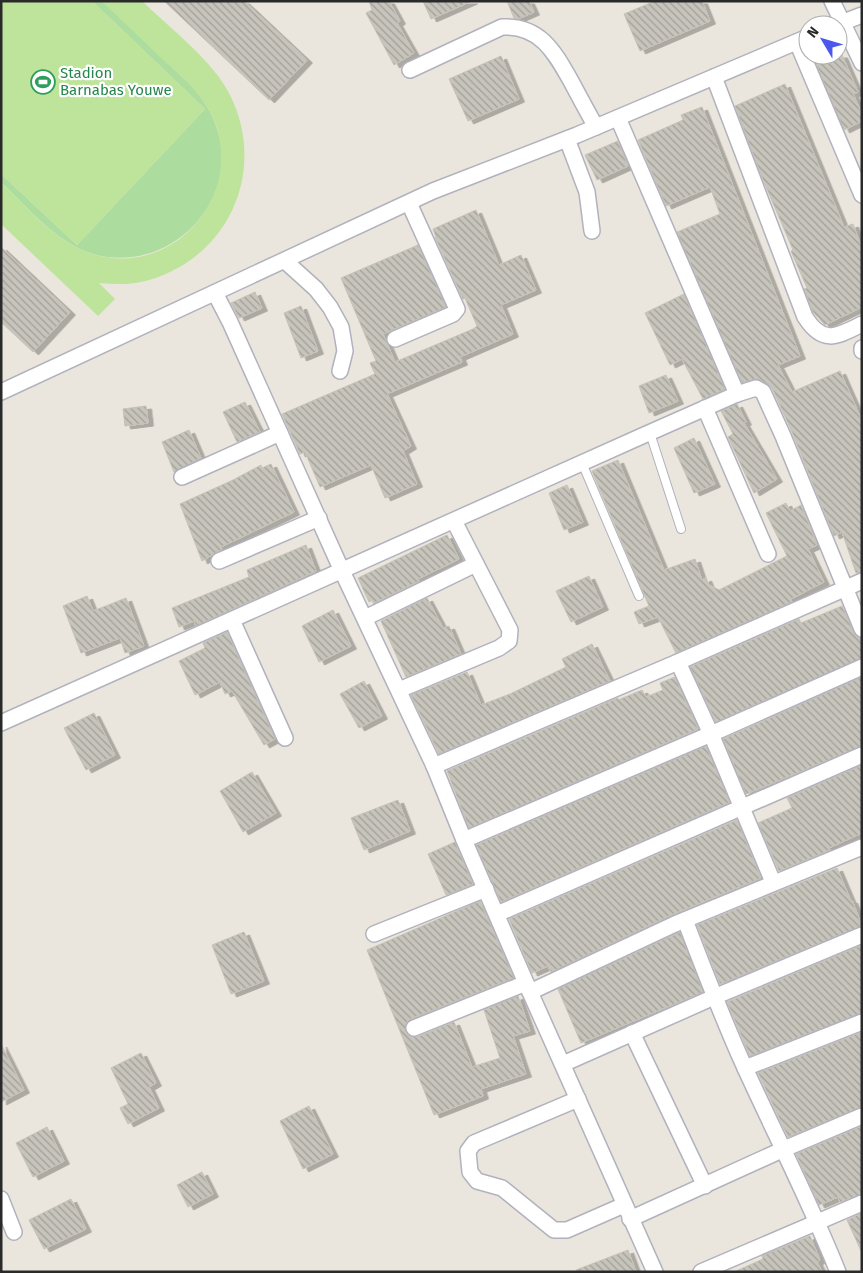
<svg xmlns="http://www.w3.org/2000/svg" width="863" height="1273" font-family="'Fira Sans',sans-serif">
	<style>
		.grass { fill: #addd9e }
		.pitch { fill: #bde49a }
		.building { fill: url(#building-back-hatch); stroke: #c6c2b7; filter: url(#shadow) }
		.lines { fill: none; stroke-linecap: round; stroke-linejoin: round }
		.lane-casing { stroke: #b1b2bd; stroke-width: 10 }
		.street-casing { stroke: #b1b2bd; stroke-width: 18 }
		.lane { stroke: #fff; stroke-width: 8 }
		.street { stroke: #fff; stroke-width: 15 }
		.labels { text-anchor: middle; stroke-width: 4.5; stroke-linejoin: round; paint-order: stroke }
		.leisure-label { font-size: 15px; fill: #27864d; stroke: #fff; text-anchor: start }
	</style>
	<defs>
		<pattern id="building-back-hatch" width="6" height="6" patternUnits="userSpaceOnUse" patternTransform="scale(1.25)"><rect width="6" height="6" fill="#c7c4bc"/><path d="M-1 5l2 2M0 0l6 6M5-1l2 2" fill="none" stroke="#a29f99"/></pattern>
		<filter id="shadow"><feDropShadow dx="5.5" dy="3" stdDeviation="0" flood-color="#0004"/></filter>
	</defs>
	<rect width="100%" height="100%" fill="#ebe6dd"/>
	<path class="grass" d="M 92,1 L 102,1 L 191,85 C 201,97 210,109 215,123 C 245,199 170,276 93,254 C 58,244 27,207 1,182 L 1,174 L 77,245 L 205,109 Z"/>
	<g class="pitch">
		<polygon points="1,1 92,1 205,109 77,245 1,174"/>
		<path d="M 102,1 L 142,1 C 168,26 215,63 230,95 C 269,173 226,263 141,282 C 127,285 113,284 99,283 L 115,299 L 98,316 L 1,224 L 1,182 C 28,208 56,243 93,254 C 170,278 242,201 216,125 C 206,96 181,76 159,56 C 140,38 121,19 102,1 Z"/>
	</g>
	<g class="building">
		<polygon points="164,1 244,1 307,60 269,100"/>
		<polygon points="369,1 389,1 400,21 397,23 414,53 394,65 366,13 372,10"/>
		<polygon points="423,1 472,1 431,19"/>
		<polygon points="507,1 529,1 534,12 518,19 514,18"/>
		<polygon points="655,1 702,1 710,21 640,51 624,14"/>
		<polygon points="823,55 842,55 858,92 853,94 862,114 862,121 844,130 814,59"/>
		<polygon points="501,56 519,99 468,121 449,79"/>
		<polygon points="785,84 844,227 853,224 862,249 862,307 825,325 813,312 804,289 807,288 791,251 793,250 761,175 735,106"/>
		<polygon points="702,107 800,356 778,365 792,392 840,371 862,421 862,572 856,573 842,532 834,536 792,432 772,388 758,378 742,383 677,232 720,214 710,187 666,206 638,140 683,120 681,115"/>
		<polygon points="618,141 628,166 597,180 585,155"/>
		<polygon points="476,210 499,265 521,255 536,290 501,305 513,334 460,357 462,362 387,394 411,446 403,451 417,484 385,498 371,465 320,487 305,452 300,454 282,414 375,374 370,363 376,361 341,278 418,245 446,307 383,334 395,362 473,329 477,326 465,298 463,299 435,237 436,237 433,229"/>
		<polygon points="1,247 70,312 33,352 1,322"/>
		<polygon points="255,292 262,308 239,318 231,303"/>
		<polygon points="684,294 725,389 703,399 682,359 670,365 645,313"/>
		<polygon points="301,306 318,351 301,358 284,313"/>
		<polygon points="666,375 678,401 649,413 639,386"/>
		<polygon points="245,402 260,432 237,442 223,412"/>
		<polygon points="737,404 746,422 744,423 777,479 754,493 728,437 733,434 721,411"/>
		<polygon points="146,406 148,423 125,426 123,409"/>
		<polygon points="189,430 201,458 174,472 162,442"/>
		<polygon points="694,438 715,484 694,493 674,448"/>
		<polygon points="618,460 664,570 695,559 702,580 706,578 709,585 719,590 787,556 766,513 786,503 790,511 801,505 817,545 808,549 824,582 791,599 792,602 676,653 658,617 639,624 634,612 649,606 592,471"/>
		<polygon points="271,464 294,512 221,547 222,549 202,561 180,504 233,480 261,465 262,468"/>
		<polygon points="567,485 583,522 564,530 549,493"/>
		<polygon points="447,535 459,559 418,579 419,581 374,603 373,600 369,602 358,578"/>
		<polygon points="306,545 316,571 196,626 194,621 179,627 172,608 249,577 247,570"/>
		<polygon points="589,576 603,607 571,622 556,591"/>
		<polygon points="87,596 93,611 126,598 144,646 125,653 120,638 81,653 63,606"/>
		<polygon points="427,598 443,628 449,626 461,654 406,677 381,621"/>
		<polygon points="842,606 854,633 857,637 862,638 862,658 716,722 690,667 799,619 801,623"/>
		<polygon points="333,610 351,646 319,662 302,626"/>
		<polygon points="227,632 275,739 264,745 232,691 225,694 220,682 195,695 179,661 205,648 203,643"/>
		<polygon points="592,644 610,681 439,754 411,695 467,672 481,705 510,694 566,667 562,659"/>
		<polygon points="675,677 698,729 469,828 447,771 618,698 618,700 642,690 646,697 663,690 660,683"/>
		<polygon points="862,677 862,746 746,794 723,739"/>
		<polygon points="364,681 382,716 359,728 340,694"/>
		<polygon points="94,713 115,755 86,770 64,728"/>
		<polygon points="706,746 730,802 501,902 476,845"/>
		<polygon points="862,765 862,833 829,848 830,850 779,871 758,823 792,808 787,798"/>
		<polygon points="252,772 276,813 243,832 220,791"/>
		<polygon points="398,800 410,831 364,850 351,818"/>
		<polygon points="737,820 761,878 671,915 551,972 548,966 532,973 509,919"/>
		<polygon points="455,842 473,884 446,895 428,854"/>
		<polygon points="837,868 851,901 852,900 862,926 720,984 697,925"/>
		<polygon points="480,901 514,978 410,1019 406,1023 405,1031 409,1036 417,1037 454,1022 472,1067 500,1058 484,1010 518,996 530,1031 513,1036 526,1074 481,1089 483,1096 434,1115 367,950"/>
		<polygon points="244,932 264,981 231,994 212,945"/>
		<polygon points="680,932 703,992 581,1043 558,989"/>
		<polygon points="862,945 862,1013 750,1056 727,1002"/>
		<polygon points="862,1032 862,1107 788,1137 758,1073"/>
		<polygon points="1,1044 24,1090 1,1102"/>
		<polygon points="141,1053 156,1083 149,1087 159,1108 128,1124 120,1108 128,1104 111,1068"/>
		<polygon points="309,1106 333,1154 303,1169 280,1121"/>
		<polygon points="862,1126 862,1194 840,1202 838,1197 819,1205 796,1154"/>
		<polygon points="47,1127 64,1161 33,1177 16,1143"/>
		<polygon points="202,1172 213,1194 188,1207 177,1185"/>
		<polygon points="71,1199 86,1229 44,1249 29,1220"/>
		<polygon points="862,1213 862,1253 847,1220"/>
		<polygon points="810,1236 820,1260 817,1262 822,1272 734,1272 763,1259 762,1256"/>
		<polygon points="628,1250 636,1272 576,1272 576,1270"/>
	</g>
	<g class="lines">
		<g class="lane-casing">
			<g id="lane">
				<polyline points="650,433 681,529"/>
				<polyline points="582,463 639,596"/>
			</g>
		</g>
		<g class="street-casing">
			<g id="street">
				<polyline points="832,1 862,63"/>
				<polyline points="836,25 862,15"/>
				<polyline points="797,42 862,195"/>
				<path d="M 410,70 L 502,27 C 541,25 555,53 572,83 C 580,98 588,113 596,127"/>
				<path d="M 714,77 L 805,317 C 823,345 836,337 862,324"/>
				<polyline points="618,118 737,394"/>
				<polyline points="567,139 587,192 592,231"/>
				<polyline points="285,261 316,289 330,307 341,327 345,351 340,371"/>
				<polyline points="215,293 230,322 342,571 434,766 464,840 530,992 655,1272"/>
				<polyline points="395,339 453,314 457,309 409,203"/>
				<polyline points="862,348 862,351"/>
				<polyline points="1,392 433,191 577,135 808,37"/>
				<polyline points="705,408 768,554"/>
				<polyline points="182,477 280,433"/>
				<polyline points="219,561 319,518"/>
				<polyline points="365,618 476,564"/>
				<polyline points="232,620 285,738"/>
				<polyline points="678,662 711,734 773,882"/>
				<polyline points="399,690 499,648 509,641 510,630 454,521"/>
				<polyline points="1,723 642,436 737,394 756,388 763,392 783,436 862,629"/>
				<polyline points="434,766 678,662 862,581"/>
				<polyline points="464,840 711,734 862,667"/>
				<polyline points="497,914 862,755"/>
				<path d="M 685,920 C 704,970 723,1020 745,1068 C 776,1136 810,1202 838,1272"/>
				<polyline points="374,934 486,889"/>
				<polyline points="530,992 675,924 862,847"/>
				<polyline points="414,1028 526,983"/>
				<polyline points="632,1033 705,1186"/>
				<polyline points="563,1064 714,997 862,935"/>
				<polyline points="745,1068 862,1022"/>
				<polyline points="578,1099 474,1143 468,1151 470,1172 477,1181 502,1188 554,1230 567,1230 624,1205"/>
				<polyline points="1,1199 14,1232"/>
				<polyline points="630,1219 784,1149 862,1116"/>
				<polyline points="701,1272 862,1203"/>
			</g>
		</g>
		<use href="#lane" class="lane"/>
		<use href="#street" class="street"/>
	</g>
	<defs>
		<g id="stadium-ring" transform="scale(1.25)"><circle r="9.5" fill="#fff" stroke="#2e9e5b" stroke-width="1.5"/><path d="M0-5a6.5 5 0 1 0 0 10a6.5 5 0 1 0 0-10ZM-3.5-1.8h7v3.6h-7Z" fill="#2e9e5b"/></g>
	</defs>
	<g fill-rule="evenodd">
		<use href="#stadium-ring" x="43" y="82"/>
	</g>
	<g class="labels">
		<g class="leisure-label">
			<text x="60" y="78">Stadion<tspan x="60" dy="17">Barnabas Youwe</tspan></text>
		</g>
	</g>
	<rect width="863" height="1273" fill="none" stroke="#2a2a2a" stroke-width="5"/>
	<g transform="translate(823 40) rotate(308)"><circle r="24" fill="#ffffff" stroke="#aaaaaa"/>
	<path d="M0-4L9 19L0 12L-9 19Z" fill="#4a58ec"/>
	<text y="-8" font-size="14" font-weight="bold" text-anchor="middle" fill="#2a2a2a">N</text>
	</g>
</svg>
